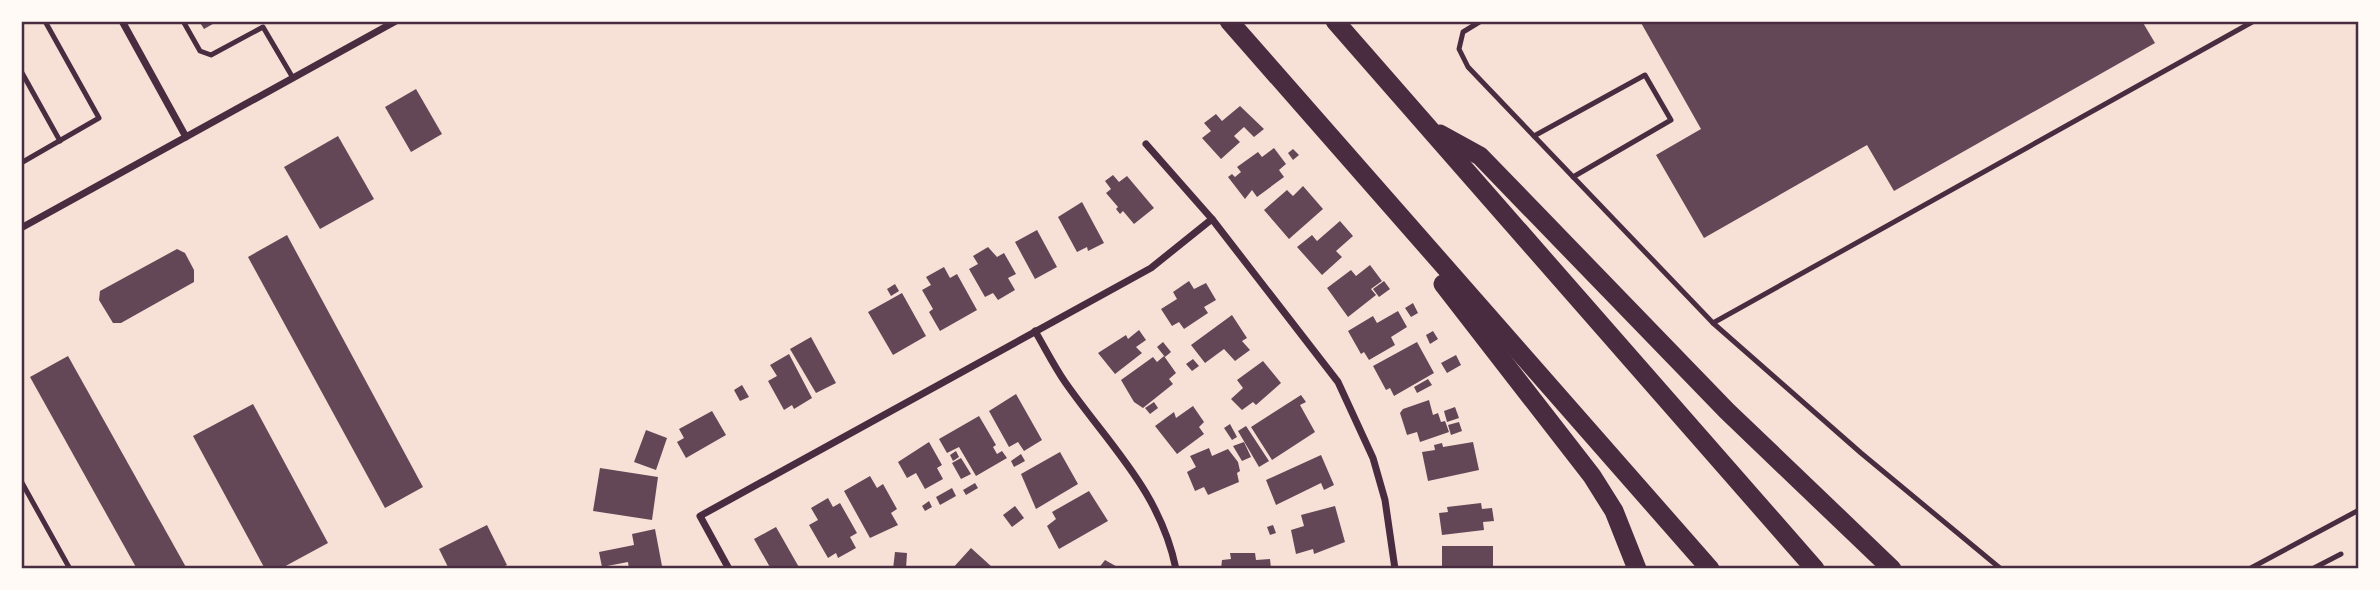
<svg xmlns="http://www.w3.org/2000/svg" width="2380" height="590" font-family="'Crimson Pro',serif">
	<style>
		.building { fill: #644757 }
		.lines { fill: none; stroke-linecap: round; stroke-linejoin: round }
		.service { stroke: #4a2c40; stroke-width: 5 }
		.minor { stroke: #4a2c40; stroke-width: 7 }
		.motorway { stroke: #4a2c40; stroke-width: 19 }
		.neatline { fill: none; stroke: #4a2c40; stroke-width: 2.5 }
	</style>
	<rect width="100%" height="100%" fill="#f7e1d7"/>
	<g class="building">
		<polygon points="199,21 218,21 204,29"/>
		<polygon points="1640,21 2142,21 2155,43 1894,191 1867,145 1704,238 1656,155 1701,129"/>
		<polygon points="416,89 442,134 411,152 385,107"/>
		<polygon points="1240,106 1264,129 1254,137 1244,127 1234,136 1240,142 1221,159 1202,138 1211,131 1204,123 1216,114 1222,121"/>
		<polygon points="338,136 374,199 320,229 284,167"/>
		<polygon points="1274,148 1286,164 1279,170 1284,177 1257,197 1252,190 1245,199 1228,177 1232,174 1235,177 1241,172 1237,167 1258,152 1262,157"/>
		<polygon points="1293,149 1299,155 1293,160 1288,153"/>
		<polygon points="1113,175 1119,182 1127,176 1154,208 1134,224 1123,211 1120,214 1116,209 1118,207 1106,193 1111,189 1105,181"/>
		<polygon points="1303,186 1323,209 1289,239 1264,210 1287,190 1293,196"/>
		<polygon points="1082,202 1104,243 1088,251 1087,247 1077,252 1058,217"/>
		<polygon points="1340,221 1353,236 1336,251 1342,257 1322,275 1297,247 1312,235 1317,241"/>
		<polygon points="1037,230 1057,267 1035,279 1015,242"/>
		<polygon points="287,235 423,487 385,508 248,257"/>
		<polygon points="988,247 997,257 1004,253 1016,274 1008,278 1015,290 998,300 993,293 985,297 969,269 978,264 973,256"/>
		<polygon points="177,249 185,253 194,270 194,282 121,323 113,323 99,300 100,291"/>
		<polygon points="1370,265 1382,281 1371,289 1376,295 1348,317 1327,288 1351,270 1356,276"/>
		<polygon points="944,267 950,278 957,274 977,310 940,331 929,312 933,309 922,290 931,285 926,277"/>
		<polygon points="1189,281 1194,289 1206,283 1216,300 1204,307 1208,313 1184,329 1179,322 1172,326 1161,309 1177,299 1173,292"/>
		<polygon points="1384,281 1390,289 1379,297 1373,289"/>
		<polygon points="895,284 899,291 891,296 887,289"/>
		<polygon points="902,293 926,336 893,355 868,312"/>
		<polygon points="1413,303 1418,313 1411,317 1405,308"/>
		<polygon points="1398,311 1407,327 1391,337 1395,345 1369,360 1364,352 1361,354 1348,331 1373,316 1377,323"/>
		<polygon points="1232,315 1247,338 1242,341 1250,350 1235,361 1224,349 1205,363 1191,345"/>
		<polygon points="1139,330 1146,340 1136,347 1142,353 1115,374 1098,353 1126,335 1128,339"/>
		<polygon points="1433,331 1438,339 1430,344 1426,335"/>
		<polygon points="811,337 836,383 816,393 790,349"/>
		<polygon points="1163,342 1171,352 1165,357 1157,347"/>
		<polygon points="1417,342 1434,373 1394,396 1390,388 1386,390 1373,366"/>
		<polygon points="789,354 812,398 794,409 792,405 784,410 768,381 777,376 770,365"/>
		<polygon points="1456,355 1461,365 1447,373 1441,363"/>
		<polygon points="68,356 187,569 137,569 30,377"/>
		<polygon points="1164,356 1176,373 1169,379 1173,384 1143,408 1134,402 1121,380 1153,357 1157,362"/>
		<polygon points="1193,359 1199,366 1192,371 1186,364"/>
		<polygon points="1263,361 1281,383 1256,405 1253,402 1242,410 1231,399 1243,388 1237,380"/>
		<polygon points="1428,379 1432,385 1417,393 1414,387"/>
		<polygon points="742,385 749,397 740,401 734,390"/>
		<polygon points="1016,394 1042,440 1024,451 1018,442 1009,447 989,411"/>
		<polygon points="1301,395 1306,402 1300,405 1315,432 1272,460 1251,427"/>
		<polygon points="1429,400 1433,415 1438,413 1441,422 1445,421 1449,432 1420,442 1417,432 1407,435 1400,413 1403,409"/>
		<polygon points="1154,402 1158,408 1150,414 1145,408"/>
		<polygon points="253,404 328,543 280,569 265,569 193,436"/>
		<polygon points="1193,406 1204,422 1199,427 1204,434 1177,454 1155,426 1174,412 1176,418"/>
		<polygon points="1455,407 1459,418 1447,422 1444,411"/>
		<polygon points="712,411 726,435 686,458 677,442 684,438 679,429"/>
		<polygon points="979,416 996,445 993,447 997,454 1002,451 1007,458 976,476 959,447 947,453 939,439"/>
		<polygon points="1459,422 1462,431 1451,435 1448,425"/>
		<polygon points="1230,424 1237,437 1232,440 1224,428"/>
		<polygon points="1246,426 1269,461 1259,467 1238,431"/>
		<polygon points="646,430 667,438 656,470 634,462"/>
		<polygon points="929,442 942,465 937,468 943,479 925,489 916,473 907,478 898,462"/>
		<polygon points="1244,442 1251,457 1242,461 1233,446"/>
		<polygon points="1473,442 1479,470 1428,481 1422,452 1435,450 1434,445 1442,443 1443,447"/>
		<polygon points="1209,448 1212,456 1228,449 1238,462 1240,471 1237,473 1239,482 1208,495 1204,487 1195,491 1187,472 1196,467 1190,456"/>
		<polygon points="956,451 959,457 953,461 950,455"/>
		<polygon points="1060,452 1078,484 1036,509 1021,474"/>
		<polygon points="1021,454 1025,461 1014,467 1011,461"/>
		<polygon points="1321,455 1334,485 1324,490 1321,483 1276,505 1266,480"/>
		<polygon points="961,458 971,474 961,479 952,463"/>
		<polygon points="600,468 658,477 652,520 593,511"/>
		<polygon points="870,476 877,488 883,484 897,509 891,513 898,525 870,538 844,491"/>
		<polygon points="975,483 978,488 966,495 963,490"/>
		<polygon points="952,488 956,496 940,505 936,497"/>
		<polygon points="1089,491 1108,521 1059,549 1047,526 1056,519 1052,512"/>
		<polygon points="828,498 833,507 840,503 857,533 850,537 856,548 838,558 836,553 828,558 809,525 818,520 811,508"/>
		<polygon points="929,501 932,507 925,511 922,506"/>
		<polygon points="1481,503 1482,509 1492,508 1494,521 1483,522 1484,530 1442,535 1439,513 1448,512 1447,507"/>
		<polygon points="1015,506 1024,518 1012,527 1003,515"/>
		<polygon points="1335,506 1345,542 1314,554 1313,549 1296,554 1291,530 1304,526 1301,515"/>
		<polygon points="487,525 507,565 499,569 449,569 439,549"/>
		<polygon points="1273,525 1276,533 1270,535 1267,527"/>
		<polygon points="776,527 800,569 771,569 754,539"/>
		<polygon points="655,529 662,566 629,569 628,562 602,567 599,552 634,545 632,534"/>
		<rect x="1442" y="546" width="51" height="23"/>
		<polygon points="971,548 992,567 990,569 952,569"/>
		<polygon points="895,552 907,553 906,569 893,569"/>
		<polygon points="1230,553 1255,553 1256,560 1270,559 1271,569 1221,569 1222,560 1231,559"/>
		<polygon points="1105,560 1121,569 1098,569"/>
	</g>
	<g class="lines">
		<g class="service">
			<polyline points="183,21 200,51 211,55 263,27 293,78"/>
			<polyline points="1481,21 1463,32 1459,49 1468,67 1713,323 1861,453 2001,569"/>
			<polyline points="21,71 60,141"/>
			<polyline points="1534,136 1645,75 1671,120 1573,177"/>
			<polyline points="21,163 99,118 46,23 50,21"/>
			<polyline points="1713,323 2254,21"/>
			<polyline points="21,481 70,569"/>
			<polyline points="2249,569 2359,510"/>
			<polyline points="2312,569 2341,554"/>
		</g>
		<g class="minor">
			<polyline points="122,21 186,137"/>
			<polyline points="1146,144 1212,219 1338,382 1373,458 1385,500 1395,569"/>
			<polyline points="21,228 396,21"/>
			<path d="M 1035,331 C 1045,348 1054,366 1065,382 C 1109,445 1160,491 1176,569"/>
			<polyline points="729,569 700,516 1151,268 1212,219"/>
		</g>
		<g class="motorway">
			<polyline points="1229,21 1710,569"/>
			<polyline points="1335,21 1815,569"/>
			<polyline points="1440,134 1480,156 1727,411 1892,569"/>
			<polyline points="1443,284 1592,476 1614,511 1637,569"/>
		</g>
	</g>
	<rect width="2380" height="590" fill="none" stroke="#fffaf5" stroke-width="46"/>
	<rect x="23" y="23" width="2334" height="544" class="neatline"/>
</svg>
